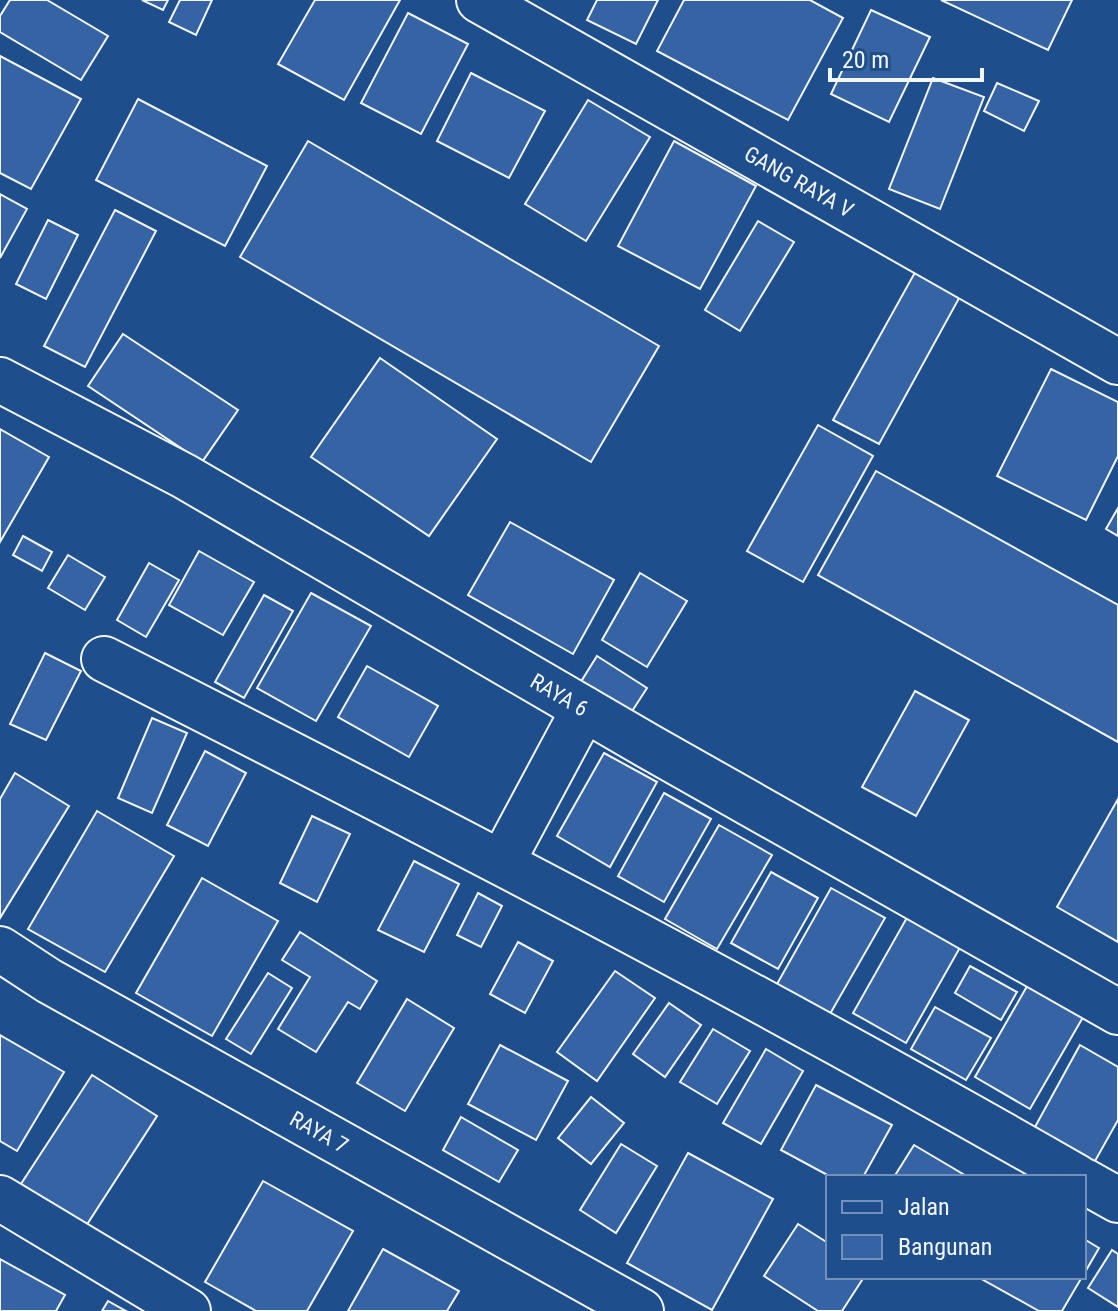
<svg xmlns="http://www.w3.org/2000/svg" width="1118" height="1311" font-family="'Roboto Condensed',sans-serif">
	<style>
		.building { fill: #3563a3; stroke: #f2f6ff; stroke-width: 2 }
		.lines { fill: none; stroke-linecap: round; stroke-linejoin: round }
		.minor-casing { stroke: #f2f6ff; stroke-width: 48 }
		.minor { stroke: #1f4e8c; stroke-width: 44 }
		.labels { text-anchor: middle; stroke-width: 6; stroke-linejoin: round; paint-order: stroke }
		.street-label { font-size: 22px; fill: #f2f6ff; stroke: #1f4e8c }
	</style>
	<rect width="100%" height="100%" fill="#1f4e8c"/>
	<g class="building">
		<polygon points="10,0 47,0 108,36 81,80 0,32 0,16"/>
		<polygon points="142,0 168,0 163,10"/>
		<polygon points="180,0 212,0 196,35 169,22"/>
		<polygon points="315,0 400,0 344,100 278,64"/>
		<polygon points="597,0 658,0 636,44 587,20"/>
		<polygon points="684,0 810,0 843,18 788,120 657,51"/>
		<polygon points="941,0 1072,0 1048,50"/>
		<polygon points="871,10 930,37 889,122 831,94"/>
		<polygon points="408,13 468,44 421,134 361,103"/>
		<polygon points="0,56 81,99 31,189 0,173"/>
		<polygon points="471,73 545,111 509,178 437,141"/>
		<polygon points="933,78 984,97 940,209 889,189"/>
		<polygon points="997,83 1039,101 1024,131 984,111"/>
		<polygon points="138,99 267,166 225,246 96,180"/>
		<polygon points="588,100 650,137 586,241 525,204"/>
		<polygon points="308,141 659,346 591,462 240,257"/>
		<polygon points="674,141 756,186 700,289 618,246"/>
		<polygon points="0,194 27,209 0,258"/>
		<polygon points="115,210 156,231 85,367 44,346"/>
		<polygon points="48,220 78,235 46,299 16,284"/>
		<polygon points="758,221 794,242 740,331 705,310"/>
		<polygon points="918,267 963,291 879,444 833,420"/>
		<polygon points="123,334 238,410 202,462 88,386"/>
		<polygon points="380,358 497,439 429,536 311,457"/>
		<polygon points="1051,369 1118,402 1118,456 1086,520 997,476"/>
		<polygon points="818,425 873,456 803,582 747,551"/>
		<polygon points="0,429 49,457 0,542"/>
		<polygon points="876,471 1118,605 1118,742 818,575"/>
		<polygon points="1118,508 1118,536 1106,529"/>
		<polygon points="510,522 614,580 573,654 468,595"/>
		<polygon points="23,536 52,552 42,571 13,555"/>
		<polygon points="199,551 254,582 223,635 169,605"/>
		<polygon points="68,555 105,577 85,610 48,588"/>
		<polygon points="149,563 179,580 146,637 117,620"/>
		<polygon points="640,573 687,601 647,667 602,640"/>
		<polygon points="311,593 371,626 316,721 257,688"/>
		<polygon points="264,595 293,611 244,698 215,682"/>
		<polygon points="45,653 81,671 46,740 10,724"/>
		<polygon points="597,656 647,688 627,719 577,688"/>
		<polygon points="367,666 438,706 409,757 338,717"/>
		<polygon points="915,691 969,720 916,816 862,787"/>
		<polygon points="152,718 187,733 152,813 118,798"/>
		<polygon points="205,751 246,773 208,846 167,825"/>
		<polygon points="604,753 657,782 610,867 557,836"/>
		<polygon points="15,773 69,806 0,918 0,799"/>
		<polygon points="664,793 711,819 664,902 618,876"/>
		<polygon points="1118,799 1118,942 1057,907"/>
		<polygon points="97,811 174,856 105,972 28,929"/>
		<polygon points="312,816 350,834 317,902 280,883"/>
		<polygon points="719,825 772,855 717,949 665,919"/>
		<polygon points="414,861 459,884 424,952 378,930"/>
		<polygon points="771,872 818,898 778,969 731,943"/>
		<polygon points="202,878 278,921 212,1036 136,993"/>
		<polygon points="831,888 885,918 830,1014 777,984"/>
		<polygon points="478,893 502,906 481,947 457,935"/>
		<polygon points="909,914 962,944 906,1043 853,1013"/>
		<polygon points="300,932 377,981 360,1009 348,1002 316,1052 278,1029 310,977 282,960"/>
		<polygon points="518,942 553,961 525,1013 490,994"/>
		<polygon points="970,966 1017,992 1001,1020 955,993"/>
		<polygon points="615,971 655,998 597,1081 557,1052"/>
		<polygon points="268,973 292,988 251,1054 226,1039"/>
		<polygon points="1030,981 1086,1012 1030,1109 975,1077"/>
		<polygon points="407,999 454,1028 405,1111 357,1083"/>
		<polygon points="669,1003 701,1025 665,1077 633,1054"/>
		<polygon points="935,1007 991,1038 966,1080 911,1049"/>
		<polygon points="713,1029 750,1051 717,1104 680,1082"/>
		<polygon points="0,1035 64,1072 17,1151 0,1141"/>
		<polygon points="500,1045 568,1081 536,1140 468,1104"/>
		<polygon points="1080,1045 1118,1067 1118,1120 1090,1170 1030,1136"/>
		<polygon points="766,1049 803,1071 761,1144 723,1123"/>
		<polygon points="92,1075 157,1116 84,1229 19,1187"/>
		<polygon points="816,1085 892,1125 863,1177 831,1177 781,1150"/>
		<polygon points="591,1097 624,1123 591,1164 558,1138"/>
		<polygon points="461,1117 518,1150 499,1182 443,1150"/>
		<polygon points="621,1144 657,1166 616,1233 580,1210"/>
		<polygon points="914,1145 968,1177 894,1177"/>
		<polygon points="688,1153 773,1199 712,1310 627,1263"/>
		<polygon points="263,1181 353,1231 307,1311 256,1311 205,1282"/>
		<polygon points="798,1224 828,1243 828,1277 864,1277 842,1311 818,1311 764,1276"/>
		<polygon points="1084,1239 1099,1248 1084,1274"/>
		<polygon points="383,1249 459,1291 447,1311 348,1311"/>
		<polygon points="1112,1250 1118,1254 1118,1307 1088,1288"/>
		<polygon points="0,1259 65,1295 56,1311 0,1311"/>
		<polygon points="978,1277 1082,1277 1062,1311 1039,1311"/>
		<polygon points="108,1301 126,1311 102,1311"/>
	</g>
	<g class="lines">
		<g class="minor-casing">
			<g id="minor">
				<path id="s1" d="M 479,0 L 1118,362"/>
				<path id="s2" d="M 0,380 L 184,476 L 648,746 L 1118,1012"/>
				<path d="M 104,659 C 432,825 758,994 1077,1177"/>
				<polyline points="502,862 584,709"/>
				<path id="s3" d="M 0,949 L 49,981 L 641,1311"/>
				<polyline points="1084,1181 1118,1200"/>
				<polyline points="0,1198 188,1311"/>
			</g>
		</g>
		<use href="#minor" class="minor"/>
	</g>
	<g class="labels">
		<g class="street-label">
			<text dy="8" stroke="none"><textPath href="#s1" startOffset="368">GANG RAYA V</textPath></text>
			<text dy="8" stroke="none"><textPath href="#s2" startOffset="642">RAYA 6</textPath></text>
			<text dy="8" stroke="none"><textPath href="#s3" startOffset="368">RAYA 7</textPath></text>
		</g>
	</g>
	<rect x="826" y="1175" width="260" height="104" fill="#1f4e8c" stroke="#7391ba" stroke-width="2"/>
	<rect x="842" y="1201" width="40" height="12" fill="#1f4e8c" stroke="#7391ba" stroke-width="2"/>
	<text x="898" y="1215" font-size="24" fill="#f2f6ff">Jalan</text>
	<rect x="842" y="1235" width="40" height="24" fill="#3563a3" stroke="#7391ba" stroke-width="2"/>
	<text x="898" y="1255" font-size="24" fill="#f2f6ff">Bangunan</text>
	<path d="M830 68v12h152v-12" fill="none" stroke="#f2f6ff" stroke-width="4"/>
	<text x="842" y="68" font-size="24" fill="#f2f6ff" stroke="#1f4e8c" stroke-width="6" paint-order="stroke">20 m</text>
</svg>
